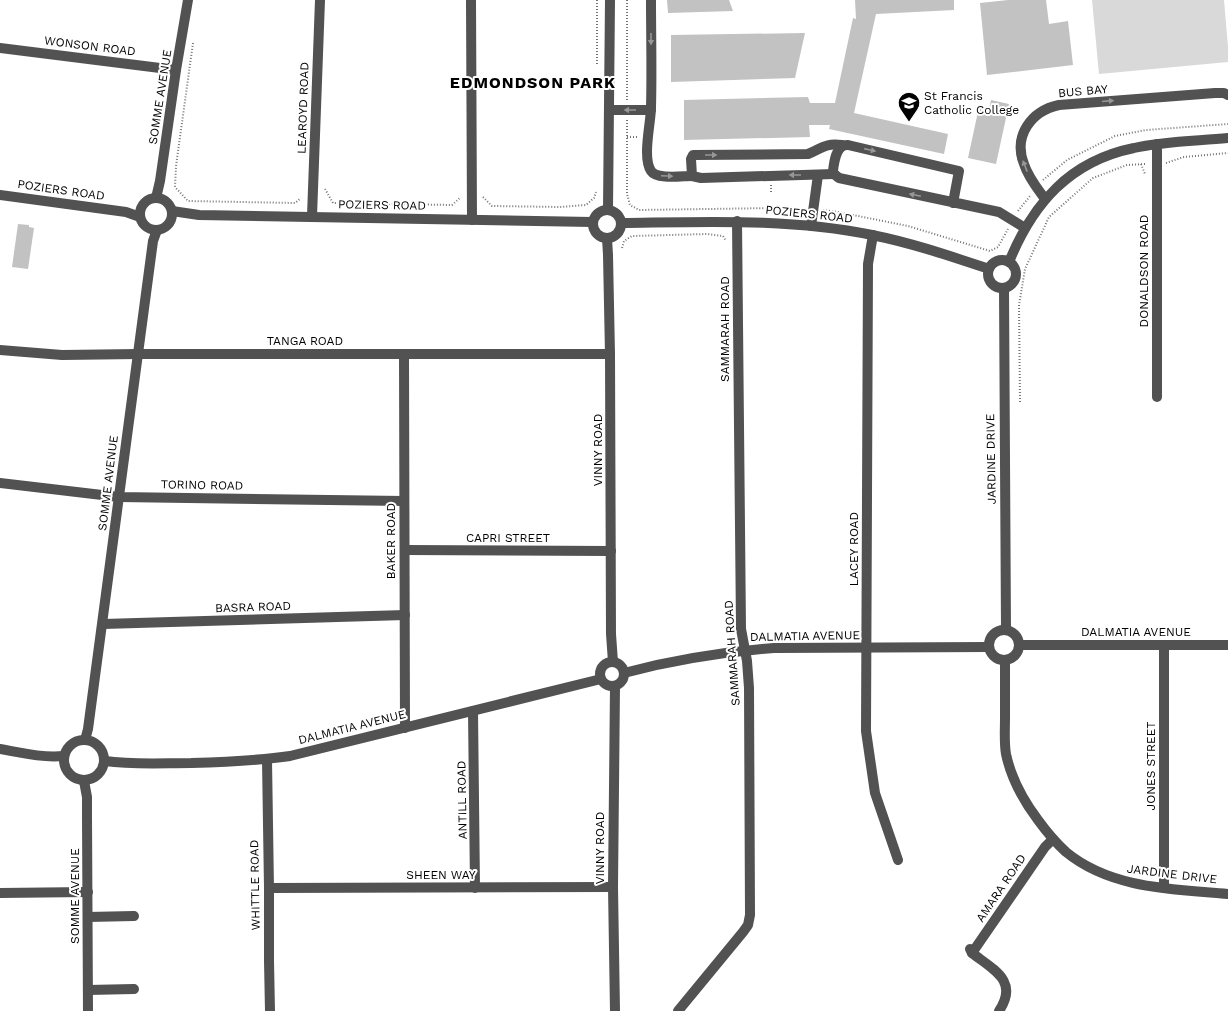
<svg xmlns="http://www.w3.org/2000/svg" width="1228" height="1011" font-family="'Work Sans',sans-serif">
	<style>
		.green { fill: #d9d9d9 }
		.building { fill: #c2c2c2 }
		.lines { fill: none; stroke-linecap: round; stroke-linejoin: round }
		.path { stroke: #747474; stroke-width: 2; stroke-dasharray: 1 2; stroke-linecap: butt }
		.minor { stroke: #525252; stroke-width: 10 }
		.oneway { fill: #979797 }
		.labels { text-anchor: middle; stroke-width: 4; stroke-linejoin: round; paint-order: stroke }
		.street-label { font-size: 12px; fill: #000; stroke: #fff }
		.poi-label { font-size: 12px; fill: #000; stroke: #fff; text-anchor: start }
		.district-label { font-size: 16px; font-weight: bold; letter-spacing: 1px; fill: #000; stroke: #fff }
	</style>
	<rect width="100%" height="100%" fill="#fff"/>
	<polygon class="green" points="1092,0 1224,0 1228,47 1228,62 1099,74"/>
	<g class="building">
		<polygon points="667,0 729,0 733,11 668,13"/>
		<polygon points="855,0 954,0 954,10 876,14 854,113 948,134 944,154 829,129 830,125 809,125 810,137 684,140 684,100 808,97 810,103 835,103 853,18 856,19"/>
		<polygon points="1008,0 1046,0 1049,24 1068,21 1073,65 987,75 980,3"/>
		<polygon points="805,33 795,78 671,82 671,35"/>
		<polygon points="991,100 1009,104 996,164 968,158 979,107 989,109"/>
		<polygon points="18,224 29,225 29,227 34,228 28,269 12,267"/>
	</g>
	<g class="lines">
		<g class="path">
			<polyline points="597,0 597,66"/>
			<polyline points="627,0 627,100"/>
			<polyline points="193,43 176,166 175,187 188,201 295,203 301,198"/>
			<polyline points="627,120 627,194 630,205 639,210 775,208 803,209"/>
			<polyline points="627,137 638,137"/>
			<polyline points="1166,163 1184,157 1228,153"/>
			<polyline points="1141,164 1145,174"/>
			<polyline points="1043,180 1067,160 1115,136 1146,130 1228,124"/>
			<polyline points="771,185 771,192"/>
			<polyline points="325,189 333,203 452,205 461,197"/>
			<polyline points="483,197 492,206 560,207 586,205 594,198 596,192"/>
			<polyline points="823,210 838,212 908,226 990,251 998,247 1008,229"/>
			<polyline points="1018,211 1030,196"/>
			<polyline points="622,248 624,241 632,236 707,234 723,236 726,241"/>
			<polyline points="1020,402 1019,305 1025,269 1049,217 1093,178 1127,165 1146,164"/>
		</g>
		<g class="minor">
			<polyline points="471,0 472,220"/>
			<path d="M 651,0 C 651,36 652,72 651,107 C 651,123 642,157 651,171 C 657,180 682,176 692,176"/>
			<polyline points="0,48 176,70"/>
			<polyline points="609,110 651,110"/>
			<path d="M 834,174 L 701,178 L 692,176 L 691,159 L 693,155 L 808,154 C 823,148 824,143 842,145"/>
			<polyline points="0,195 126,212 140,217"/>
			<polyline points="156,198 160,181 176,70 188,0"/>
			<circle cx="156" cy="214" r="16"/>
			<path d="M 1045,199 C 1037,188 1028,177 1024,164 C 1013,136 1031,111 1059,105 L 1215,93 L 1224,93 L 1228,95"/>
			<path d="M 953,203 L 959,171 L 848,145 C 836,144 834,162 833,171 L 834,174 L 839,178 L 999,212 L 1025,228"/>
			<polyline points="608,209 610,0"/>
			<circle cx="607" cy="224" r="14"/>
			<polyline points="172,211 199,215 592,222"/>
			<polyline points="312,216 320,0"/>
			<path d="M 621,223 C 705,222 790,218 872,235 C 912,243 950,256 989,269"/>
			<polyline points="811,226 818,175"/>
			<polyline points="873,235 868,264 866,731 875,793 898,860"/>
			<polyline points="607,238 608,255 610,354 611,634 613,662"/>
			<circle cx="1002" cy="274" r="14"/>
			<path d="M 1009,262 C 1033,203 1070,161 1134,148 C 1164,141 1197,141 1228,138"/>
			<polyline points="1004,289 1006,630"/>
			<polyline points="0,350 62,355 138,354 610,354"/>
			<polyline points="404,355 405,728"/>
			<polyline points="1157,397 1157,144"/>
			<polyline points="0,483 119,497 404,501"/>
			<polyline points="405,550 611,551"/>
			<polyline points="103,624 405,615"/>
			<circle cx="1004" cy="645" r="15"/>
			<polyline points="1019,645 1228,645"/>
			<path d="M 1005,660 C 1005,679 1005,699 1005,718 C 1005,730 1004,743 1006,754 C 1011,778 1023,800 1038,820 C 1046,831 1055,842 1066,852 C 1111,889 1173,889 1228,894"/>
			<circle cx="612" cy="674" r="12"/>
			<path d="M 624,673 C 673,660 724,652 774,648 L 989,647"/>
			<polyline points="473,711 475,888"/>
			<circle cx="84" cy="760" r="20"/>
			<polyline points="85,740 88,729 153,241 157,230"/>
			<path d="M 0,749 C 22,753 42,758 64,756"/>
			<polyline points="267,760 269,888 269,961 270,1011"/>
			<path d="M 105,761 C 133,765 162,763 191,763 C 224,762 257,761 290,756 L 601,679"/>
			<polyline points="84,781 87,797 87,816 88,1011"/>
			<polyline points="269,888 613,887"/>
			<polyline points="1164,888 1164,645"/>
			<polyline points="0,893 88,892"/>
			<polyline points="88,917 134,916"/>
			<path d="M 970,949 L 972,953 C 994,970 1019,981 999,1011"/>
			<polyline points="972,953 1045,847 1053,839"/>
			<polyline points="88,990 134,989"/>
			<polyline points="615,1011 613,887 615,686"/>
			<polyline points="678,1011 743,932 748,925 750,915 749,688 747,661 741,629 737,221"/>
		</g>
	</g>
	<defs><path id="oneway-solid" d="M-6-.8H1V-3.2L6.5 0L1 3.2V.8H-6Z"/></defs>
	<g class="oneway">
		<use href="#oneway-solid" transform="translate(651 39) rotate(90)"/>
		<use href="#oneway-solid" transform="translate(1108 101) rotate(-5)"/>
		<use href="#oneway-solid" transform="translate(630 110) rotate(-180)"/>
		<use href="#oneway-solid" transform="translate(870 150) rotate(13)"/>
		<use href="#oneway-solid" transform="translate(711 155)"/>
		<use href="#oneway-solid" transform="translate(1025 166) rotate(-111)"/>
		<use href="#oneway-solid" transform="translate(795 175) rotate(-180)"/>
		<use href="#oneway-solid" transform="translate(667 176) rotate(2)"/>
		<use href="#oneway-solid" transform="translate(915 195) rotate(-168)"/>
	</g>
	<defs>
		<g id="school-pin" transform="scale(1.15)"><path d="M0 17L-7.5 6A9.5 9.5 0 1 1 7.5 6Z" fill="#000" stroke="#fff"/><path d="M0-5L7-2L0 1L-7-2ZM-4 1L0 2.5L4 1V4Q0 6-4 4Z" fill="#fff"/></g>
	</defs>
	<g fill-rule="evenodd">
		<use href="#school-pin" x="909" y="103"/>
	</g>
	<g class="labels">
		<g class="street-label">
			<text transform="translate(90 46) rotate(7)" y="4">WONSON ROAD</text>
			<text transform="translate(1083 91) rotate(-5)" y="4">BUS BAY</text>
			<text transform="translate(160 97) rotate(-81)" y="4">SOMME AVENUE</text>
			<text transform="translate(303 108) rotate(-88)" y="4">LEAROYD ROAD</text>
			<text transform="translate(61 190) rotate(8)" y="4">POZIERS ROAD</text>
			<text transform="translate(382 205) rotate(1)" y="4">POZIERS ROAD</text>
			<text transform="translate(809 214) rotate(6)" y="4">POZIERS ROAD</text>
			<text transform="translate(1144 271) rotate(-90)" y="4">DONALDSON ROAD</text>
			<text transform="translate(725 329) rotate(-90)" y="4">SAMMARAH ROAD</text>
			<text x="305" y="345">TANGA ROAD</text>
			<text transform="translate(598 450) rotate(-90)" y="4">VINNY ROAD</text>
			<text transform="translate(991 459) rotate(-91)" y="4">JARDINE DRIVE</text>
			<text transform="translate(108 483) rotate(-83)" y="4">SOMME AVENUE</text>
			<text transform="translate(202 485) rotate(1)" y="4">TORINO ROAD</text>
			<text x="508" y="542">CAPRI STREET</text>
			<text transform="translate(391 541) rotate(-90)" y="4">BAKER ROAD</text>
			<text transform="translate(854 549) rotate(-90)" y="4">LACEY ROAD</text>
			<text transform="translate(253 607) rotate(-2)" y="4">BASRA ROAD</text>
			<text x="1136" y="636">DALMATIA AVENUE</text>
			<text transform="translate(805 636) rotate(-1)" y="4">DALMATIA AVENUE</text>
			<text transform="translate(732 653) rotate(-94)" y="4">SAMMARAH ROAD</text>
			<text transform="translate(352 727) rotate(-14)" y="4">DALMATIA AVENUE</text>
			<text transform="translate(1151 766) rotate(-90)" y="4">JONES STREET</text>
			<text transform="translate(462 800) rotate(-91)" y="4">ANTILL ROAD</text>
			<text transform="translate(600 848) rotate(-90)" y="4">VINNY ROAD</text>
			<text transform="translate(1172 874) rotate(7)" y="4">JARDINE DRIVE</text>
			<text x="441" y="879">SHEEN WAY</text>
			<text transform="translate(255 885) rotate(-91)" y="4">WHITTLE ROAD</text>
			<text transform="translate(1001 888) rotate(-56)" y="4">AMARA ROAD</text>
			<text transform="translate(75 896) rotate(-90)" y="4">SOMME AVENUE</text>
		</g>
		<g class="poi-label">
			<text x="924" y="100">St Francis<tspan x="924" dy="14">Catholic College</tspan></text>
		</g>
		<g class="district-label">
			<text x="533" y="88">EDMONDSON PARK</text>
		</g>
	</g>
</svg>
